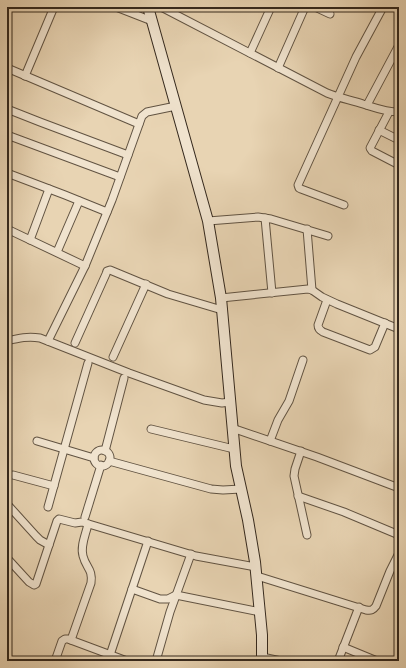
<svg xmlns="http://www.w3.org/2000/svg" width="406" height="668" font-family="'Sorts Mill Goudy',serif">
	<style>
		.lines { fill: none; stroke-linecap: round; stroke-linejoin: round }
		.street-casing { stroke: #615342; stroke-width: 9 }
		.secondary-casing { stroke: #34281d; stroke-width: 12 }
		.street { stroke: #f0e3ce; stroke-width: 7 }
		.secondary { stroke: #f0e3ce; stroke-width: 10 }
	</style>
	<rect width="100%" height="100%" fill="#e8d4b3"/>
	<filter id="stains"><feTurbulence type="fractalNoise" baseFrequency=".005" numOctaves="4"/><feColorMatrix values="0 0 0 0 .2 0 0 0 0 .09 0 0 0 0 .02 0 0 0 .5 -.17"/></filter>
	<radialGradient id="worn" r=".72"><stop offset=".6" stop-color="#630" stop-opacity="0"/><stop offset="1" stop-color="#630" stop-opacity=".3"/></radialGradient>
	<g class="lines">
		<g class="street-casing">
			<g id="street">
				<polyline points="116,7 152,21"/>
				<path d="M 161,7 L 327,93 C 339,98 351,100 363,104 C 376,108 385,112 399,112"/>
				<polyline points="315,7 330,14"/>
				<polyline points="250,53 271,7"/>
				<polyline points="7,68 139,124"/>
				<polyline points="278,68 305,7"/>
				<polyline points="25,76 54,7"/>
				<polyline points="367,105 399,45"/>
				<polyline points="7,109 40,122 128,155"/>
				<polyline points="389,112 370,148 372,151 399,165"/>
				<polyline points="379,130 399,140"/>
				<polyline points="7,135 120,177"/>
				<polyline points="7,173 65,195 107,212"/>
				<polyline points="344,205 301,189 299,188 298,185 356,57 383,7"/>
				<polyline points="265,218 272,293"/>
				<polyline points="208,221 258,217 271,219 328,236"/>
				<polyline points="7,229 85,266"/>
				<polyline points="307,229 312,290"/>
				<polyline points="30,240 49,189"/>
				<polyline points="57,252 79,201"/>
				<polyline points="221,298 308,289 312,290 322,297 337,304 399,329"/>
				<path d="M 327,300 L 318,325 C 318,329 320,330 323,332 L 370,350 L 375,347 L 385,323"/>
				<path d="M 7,341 C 19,338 28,336 40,338 L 129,373 L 204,400 L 222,403 L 230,402"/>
				<polyline points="48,341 85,266 112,200 142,116 147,112 176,106"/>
				<polyline points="75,343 106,274 107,271 110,270 168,294 222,310"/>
				<polyline points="113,357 146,284"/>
				<polyline points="232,428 317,457 399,488"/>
				<polyline points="151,429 234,449"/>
				<polyline points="37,441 94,458"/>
				<polyline points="270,441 278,420 289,401 303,360"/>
				<circle cx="102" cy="458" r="8"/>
				<polyline points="105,451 124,378"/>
				<polyline points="301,451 295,469 294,476 307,535"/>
				<polyline points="109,461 211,489 223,490 241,489"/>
				<polyline points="13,475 54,486"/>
				<polyline points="298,496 344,512 399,535"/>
				<polyline points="7,504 36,536 40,540 49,545"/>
				<polyline points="48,507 88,363"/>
				<polyline points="85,517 101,465"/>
				<polyline points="7,558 29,582 34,585 36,584 57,521 59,519 75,523 82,522 196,556 256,567"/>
				<path d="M 257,576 L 366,610 C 371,611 373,610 376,606 L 390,571 L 399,553"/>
				<polyline points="132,589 160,599 168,599 176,595 260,612"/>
				<path d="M 71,640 L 91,583 C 93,569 86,568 83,556 C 80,546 86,534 88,524"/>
				<polyline points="343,647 377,661"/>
				<polyline points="110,655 148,541"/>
				<polyline points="262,657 281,661"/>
				<polyline points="55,661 62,641 65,639 68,639 127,661"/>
				<polyline points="156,661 170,612 191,554"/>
				<polyline points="338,661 359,607"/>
			</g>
		</g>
		<g class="secondary-casing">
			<polyline id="secondary" points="148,7 208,221 221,298 236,466 248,520 255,562 262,635 262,661"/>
		</g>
		<use href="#street" class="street"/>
		<use href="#secondary" class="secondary"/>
	</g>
	<rect width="406" height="668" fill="none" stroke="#e8d4b3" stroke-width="24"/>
	<rect x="8" y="8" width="390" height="652" fill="none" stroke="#34281d" stroke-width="2"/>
	<rect x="12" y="12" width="382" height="644" fill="none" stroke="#34281d"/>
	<rect width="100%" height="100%" filter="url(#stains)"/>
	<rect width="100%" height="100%" fill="url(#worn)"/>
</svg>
